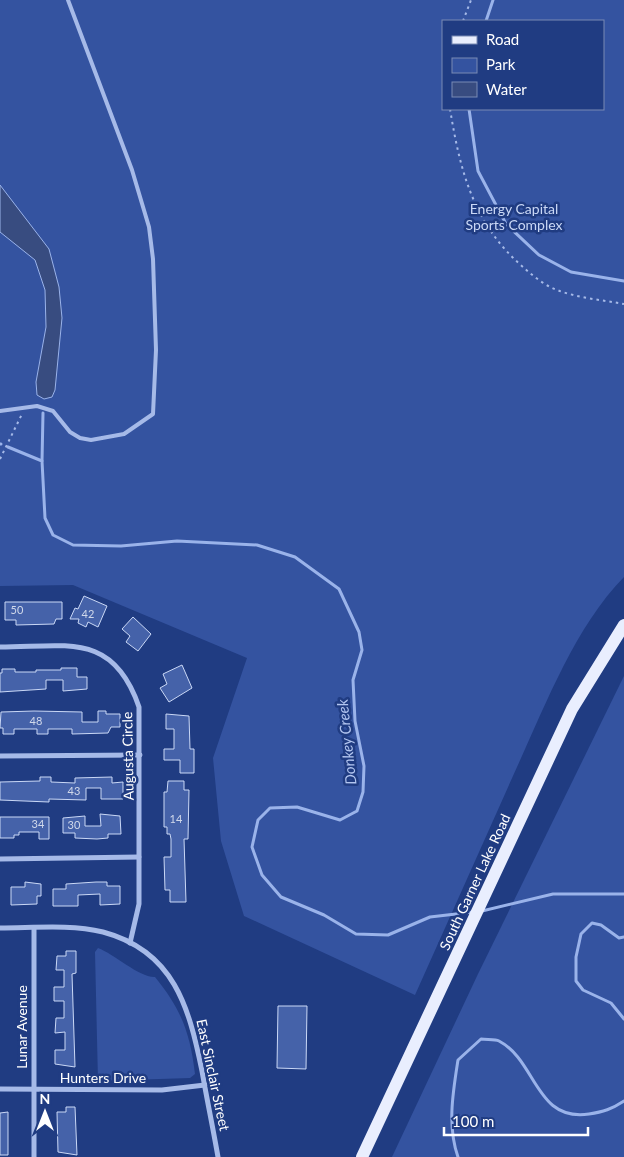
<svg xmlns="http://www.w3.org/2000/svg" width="624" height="1157" font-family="Lato,sans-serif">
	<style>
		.green { fill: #3453a0; fill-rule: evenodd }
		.water { fill: #384c80; stroke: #9ab3ea }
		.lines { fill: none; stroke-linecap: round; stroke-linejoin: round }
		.stream { stroke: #9ab3ea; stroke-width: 3 }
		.building { fill: #4562a9; stroke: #cad8f6 }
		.path { stroke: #a6bae8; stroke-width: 2; stroke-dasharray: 2.5 4; stroke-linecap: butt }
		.service { stroke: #a6bae8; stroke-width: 4 }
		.minor { stroke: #a6bae8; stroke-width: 5 }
		.primary { stroke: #e9eefe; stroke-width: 12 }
		.labels { text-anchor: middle; stroke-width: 5; stroke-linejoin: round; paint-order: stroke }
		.number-label { font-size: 11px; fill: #d0d8ea }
		.park-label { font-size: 14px; fill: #cad8f6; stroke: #203c82 }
		.street-label { font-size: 14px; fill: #fff; stroke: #203c82 }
		.water-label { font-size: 15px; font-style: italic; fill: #b2c5f0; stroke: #203c82 }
	</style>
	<rect width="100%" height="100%" fill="#203c82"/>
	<g class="green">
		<path d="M 0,0 L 624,0 L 624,577 C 575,627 546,704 517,767 C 483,843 449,919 415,995 L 244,916 L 221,841 L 213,758 L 247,658 L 73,585 L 0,586 ZM 443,21 L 603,21 L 603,109 L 443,109 Z"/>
		<polygon points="624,676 624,1157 392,1157 478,974"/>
		<path d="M 98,948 C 114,954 140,978 155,977 C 181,1009 190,1032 195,1074 L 190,1078 L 98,1081 L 95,952 Z"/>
	</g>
	<polygon class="water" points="0,185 49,249 59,287 62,318 55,390 52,397 44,399 37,395 36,382 46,327 45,290 35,260 0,232"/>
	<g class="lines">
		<g class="stream">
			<polyline points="486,21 493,0"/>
			<polyline points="469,109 478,171 506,224 539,255 571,272 624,281"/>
			<polyline points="0,444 1,444"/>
			<polyline points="8,447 42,461 45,518 53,535 73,545 121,546 177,541 257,545 295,557 339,589 359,632 362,650 353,680 355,721 364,766 363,792 357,811 340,820 297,807 270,808 258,820 252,847 262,875 281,897 324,915 356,934 388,935 430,917 473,912"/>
			<polyline points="42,461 43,413"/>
			<polyline points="482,911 553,894 624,894"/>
			<polyline points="624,937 619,938 601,925 592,923 581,934 576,957 576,981 583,990 611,1003 624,1019"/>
			<path d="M 458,1157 C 447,1126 453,1092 458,1060 L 481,1039 C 486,1040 495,1039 499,1041 C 537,1061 535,1122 589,1114 C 603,1112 612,1109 624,1101"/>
		</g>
	</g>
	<g class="building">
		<polygon points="84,596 107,606 98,627 88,622 86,627 78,623 79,619 70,619 75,608 78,609"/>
		<polygon points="5,602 62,602 62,619 56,619 54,624 16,625 16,620 5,620"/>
		<polygon points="133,617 151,634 138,651 126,642 130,636 122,629"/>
		<polygon points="182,665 192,688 169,702 160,688 167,684 163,674"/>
		<polygon points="61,668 77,668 77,677 87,677 87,689 63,691 63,680 46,680 46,689 0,692 0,673 2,673 2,669 15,669 15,672 36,672 36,670 61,670"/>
		<polygon points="34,711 82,712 82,722 98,722 98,711 106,711 106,714 120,714 120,727 111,727 108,733 72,734 72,729 48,729 48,734 37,734 37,729 14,729 14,734 3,734 3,728 0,728 1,712"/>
		<polygon points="166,714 189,716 190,749 194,749 194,773 180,773 180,760 164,760 164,749 174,749 174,729 166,729"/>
		<polygon points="40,777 51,777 51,782 75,783 75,778 112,777 112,783 123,782 123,799 101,799 101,788 86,788 86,800 49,799 49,802 0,800 0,782 40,781"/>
		<polygon points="168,781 184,781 184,790 189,790 188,839 184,839 186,902 170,902 170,890 165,890 164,857 171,857 171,839 170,834 167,834 167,827 164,827 164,792 167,792"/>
		<polygon points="100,814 120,816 121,834 108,834 108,838 97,839 75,838 75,833 63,833 63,818 85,816 85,826 101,826"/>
		<polygon points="0,817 49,817 49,839 39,839 39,832 19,832 19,835 14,835 14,838 0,838"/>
		<polygon points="25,882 41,884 41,896 37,896 37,904 11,905 11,887 25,887"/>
		<polygon points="96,882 107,882 107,886 120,886 120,904 100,905 100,894 78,895 78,906 53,906 53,889 66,889 66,884"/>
		<polygon points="66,951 76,951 76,973 72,974 75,1067 55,1064 55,1050 65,1050 65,1032 55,1033 56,1018 64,1018 64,1001 54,1001 54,987 64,987 64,970 56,970 57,956 66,956"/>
		<polygon points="278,1006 307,1006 306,1069 277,1068"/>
		<polygon points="66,1107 75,1107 77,1155 58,1152 57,1112 66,1112"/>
		<polygon points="8,1112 8,1155 0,1155 0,1113"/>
	</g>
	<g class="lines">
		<g class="path">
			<polyline points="463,21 471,0"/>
			<path d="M 450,109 C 460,170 473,224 523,267 C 533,276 544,285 557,290 C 578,298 602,300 624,304"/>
			<polyline points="0,459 22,414"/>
		</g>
		<polyline class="service" points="0,411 37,406 53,411 70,432 80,438 91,440 124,434 153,414 156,350 153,259 149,227 132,170 68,0"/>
		<g class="minor">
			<path d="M 0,647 C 66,647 113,631 139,707 L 139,904 L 130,943"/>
			<polyline points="0,756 140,755"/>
			<polyline points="0,859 139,857"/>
			<path d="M 0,928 C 33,928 70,924 103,932 C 174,951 189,1007 202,1071 C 207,1100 213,1128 218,1157"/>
			<polyline points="34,928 34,1157"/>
			<polyline points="0,1089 162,1090 205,1085"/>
		</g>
		<polyline class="primary" points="362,1157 572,709 624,625"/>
	</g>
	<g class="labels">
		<g class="number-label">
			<text x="17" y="614">50</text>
			<text x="88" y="618">42</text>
			<text x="36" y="725">48</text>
			<text x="74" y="795">43</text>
			<text x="176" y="823">14</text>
			<text x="38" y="828">34</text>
			<text x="74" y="829">30</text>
		</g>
		<g class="park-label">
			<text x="514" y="214">Energy Capital<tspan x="514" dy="16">Sports Complex</tspan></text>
		</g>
		<g class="street-label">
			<text transform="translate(128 756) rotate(-91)" y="5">Augusta Circle</text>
			<text transform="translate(475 882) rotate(-65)" y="5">South Garner Lake Road</text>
			<text transform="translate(22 1027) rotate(-90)" y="5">Lunar Avenue</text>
			<text transform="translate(213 1075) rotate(78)" y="5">East Sinclair Street</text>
			<text x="103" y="1083">Hunters Drive</text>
		</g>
		<g class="water-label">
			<text transform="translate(347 742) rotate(-96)" y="5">Donkey Creek</text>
		</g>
	</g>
	<rect x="442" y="20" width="162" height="90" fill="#203c82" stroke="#798ab4"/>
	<rect x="452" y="36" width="25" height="8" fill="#e9eefe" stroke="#798ab4"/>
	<text x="486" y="45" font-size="15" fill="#ffffff">Road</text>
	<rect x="452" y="58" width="25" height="15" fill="#3453a0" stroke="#798ab4"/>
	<text x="486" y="70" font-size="15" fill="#ffffff">Park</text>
	<rect x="452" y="82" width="25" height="15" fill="#384c80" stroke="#798ab4"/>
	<text x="486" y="95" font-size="15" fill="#ffffff">Water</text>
	<g transform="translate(45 1112)" stroke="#203c82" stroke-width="4" paint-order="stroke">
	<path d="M0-4L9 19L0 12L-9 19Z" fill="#ffffff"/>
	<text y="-8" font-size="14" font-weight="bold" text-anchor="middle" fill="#ffffff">N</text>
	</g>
	<path d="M444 1127v8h144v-8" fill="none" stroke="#ffffff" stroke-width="2.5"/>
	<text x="452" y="1127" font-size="15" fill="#ffffff" stroke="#203c82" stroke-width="4" paint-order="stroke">100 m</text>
</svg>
